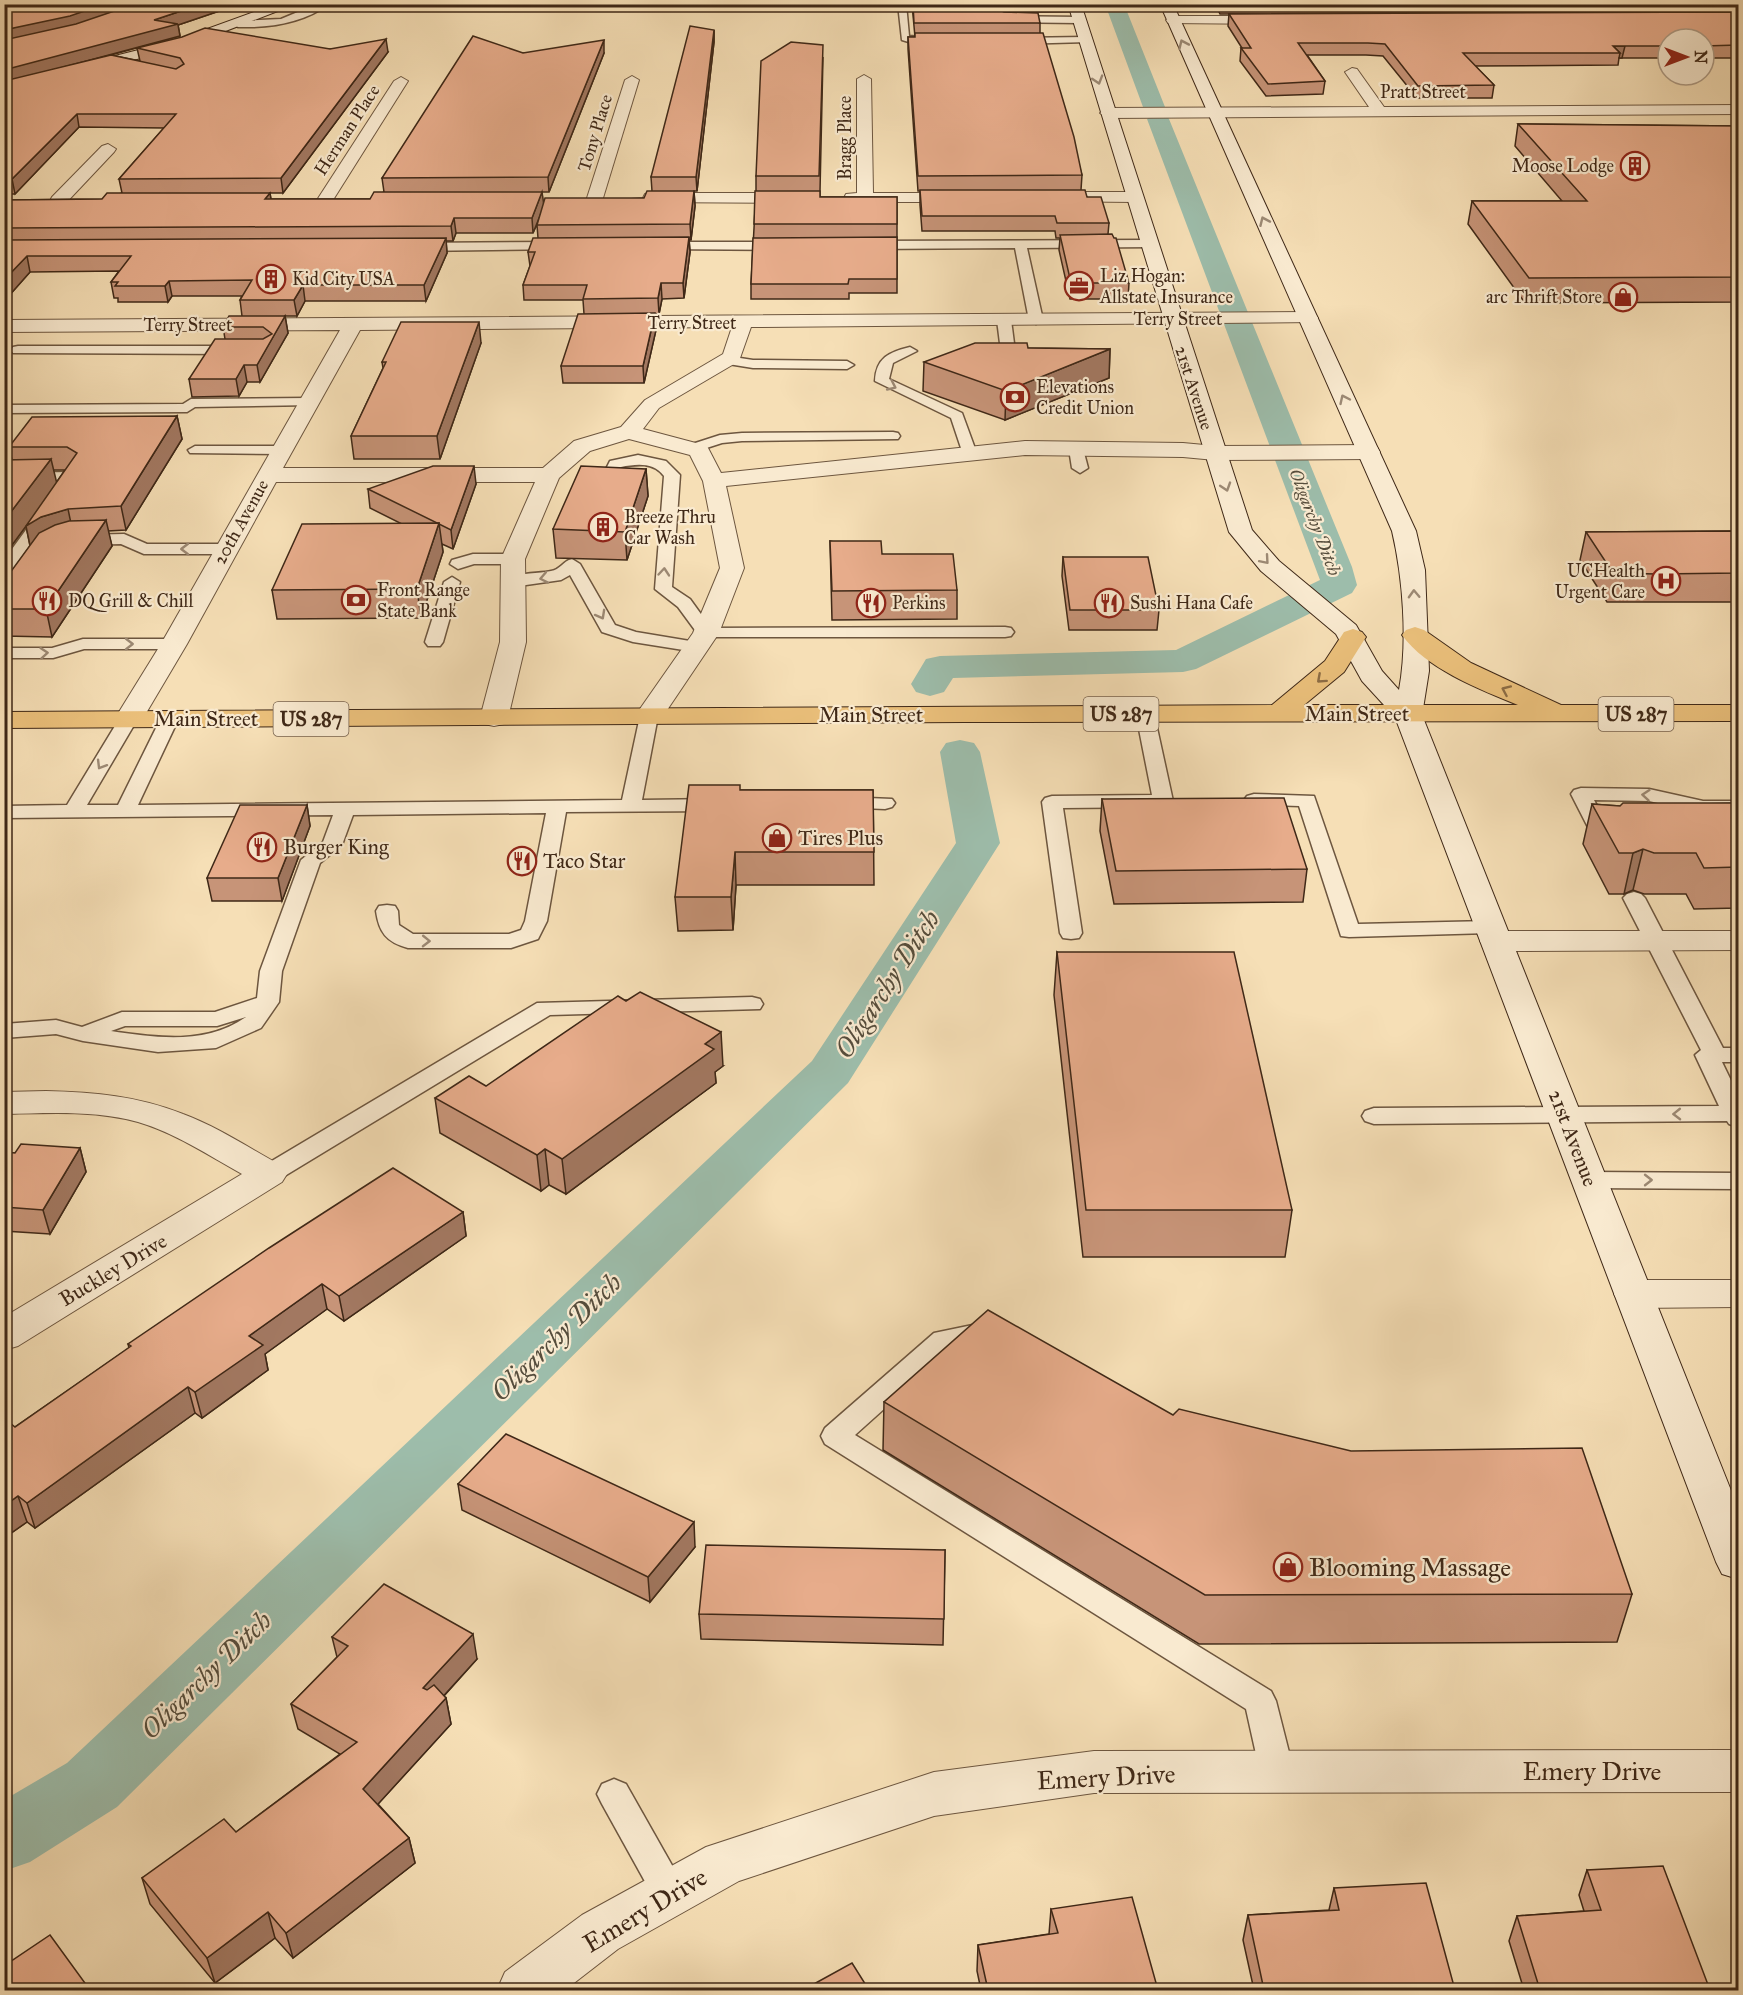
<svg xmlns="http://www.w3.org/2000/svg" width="1743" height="1995" font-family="'IM FELL Great Primer',serif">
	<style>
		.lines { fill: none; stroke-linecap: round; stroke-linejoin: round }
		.canal { fill: #9dbdab; fill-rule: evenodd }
		.lane-casing { stroke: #6d563f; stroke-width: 3 }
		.street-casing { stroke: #6d563f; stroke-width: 2 }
		.secondary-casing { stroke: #3f2817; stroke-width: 2 }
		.highway-casing { stroke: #3f2817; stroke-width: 2 }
		.lane { fill: #f9ead0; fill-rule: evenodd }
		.street { fill: #f9ead0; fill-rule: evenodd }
		.secondary { fill: #f9ead0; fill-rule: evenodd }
		.highway { fill: #ebc07b; fill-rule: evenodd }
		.wall { fill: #c79478; stroke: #3f2817; stroke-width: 1.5; fill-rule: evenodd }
		.shaded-wall { fill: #a27861; stroke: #3f2817; stroke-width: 1.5 }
		.building { fill: #e7ac8b; stroke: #3f2817; stroke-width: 1.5 }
		.oneway { stroke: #9c8974 }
		.oneway2 { stroke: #8c6c44 }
		.labels { text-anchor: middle; stroke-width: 4.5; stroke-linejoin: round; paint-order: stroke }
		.far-street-label { font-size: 18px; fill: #3f2817; stroke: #f9ead0 }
		.far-poi-label { font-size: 18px; fill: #3f2817; stroke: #f9ead0; text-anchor: start }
		.far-water-label { font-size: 18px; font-style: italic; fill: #564d3c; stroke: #f9ead0 }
		.shield { fill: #f9ead0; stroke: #77624e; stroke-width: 1.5 }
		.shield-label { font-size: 20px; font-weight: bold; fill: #3f2817 }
		.street-label { font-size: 21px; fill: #3f2817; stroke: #f9ead0 }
		.poi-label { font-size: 21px; fill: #3f2817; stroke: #f9ead0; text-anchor: start }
		.near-poi-label { font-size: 26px; fill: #3f2817; stroke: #f9ead0; text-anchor: start }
		.near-street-label { font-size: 26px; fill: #3f2817; stroke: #f9ead0 }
		.near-water-label { font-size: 27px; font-style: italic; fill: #564d3c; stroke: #f9ead0 }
	</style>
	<rect width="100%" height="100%" fill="#f6dfb6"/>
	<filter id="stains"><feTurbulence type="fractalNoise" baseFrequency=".00333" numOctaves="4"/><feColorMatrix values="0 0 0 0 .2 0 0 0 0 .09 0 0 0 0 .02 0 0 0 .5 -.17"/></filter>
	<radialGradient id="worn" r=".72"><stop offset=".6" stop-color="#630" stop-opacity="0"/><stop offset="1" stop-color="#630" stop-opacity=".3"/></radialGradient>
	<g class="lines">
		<g class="canal">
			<polygon points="1105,4 1124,4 1165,107 1158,112 1166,114 1169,119 1352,567 1357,585 1352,593 1196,669 1183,672 953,678 944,692 930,696 916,692 911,684 926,659 940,656 1176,650 1320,580 1147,119 1154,113 1146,112 1143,107"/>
			<polygon points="960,740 974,743 980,752 1000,843 848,1083 117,1807 30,1862 4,1871 4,1800 67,1763 812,1061 956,843 940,752 946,743"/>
		</g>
		<g class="lane-casing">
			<g id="lane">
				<path d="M 317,4 L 329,4 C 303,23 270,28 238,27 L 233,24 L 238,21 L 281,19 Z"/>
				<polygon points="898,4 906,4 909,36 936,38 939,39 939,43 912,43 902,40"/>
				<polygon points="1006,6 1075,6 1079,9 1078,11 1006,12 998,14 1005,16 1079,17 1083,20 1079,23 1004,22 985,14"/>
				<polygon points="1085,37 1090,40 1088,42 1017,44 1012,41 1017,38"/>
				<polygon points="1149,240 1155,244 1153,247 1027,248 1043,320 1036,324 1029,320 1015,248 867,249 861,245 867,241"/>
				<polygon points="561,242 565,243 565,249 417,251 411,247 417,243"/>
				<polygon points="660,242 783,242 789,246 783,250 656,249 656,243"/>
				<polygon points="1004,316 1011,320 1015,351 1008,355 1001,351 997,320"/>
				<polygon points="18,346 238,346 245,350 238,354 13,353 11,350 13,347"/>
				<path d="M 910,347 L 917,351 L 893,363 L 889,379 L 962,413 L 977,454 L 975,457 L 965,457 L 963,454 L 951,418 L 875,381 C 876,358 889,352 910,347 Z"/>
				<polygon points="727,356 753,360 847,361 854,365 847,369 753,368 722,363 720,360"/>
				<polygon points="308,398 315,402 313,405 195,407 187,412 4,413 4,405 183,404 191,399"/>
				<polygon points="893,432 898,433 900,436 898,439 742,441 722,443 691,453 684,449 686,446 720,435 742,433"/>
				<polygon points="1076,445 1083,449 1088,468 1080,473 1072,468 1069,449"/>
				<polygon points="195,446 281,446 288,450 281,454 190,453 188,450"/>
				<path d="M 638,455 L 666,461 L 680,475 L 672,587 L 690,599 L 711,628 L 1005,627 L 1011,628 L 1014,632 L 1011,636 L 1005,637 L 700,637 L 678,607 L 655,589 L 664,476 C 653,462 637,464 621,467 L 614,482 L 604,482 L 601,479 L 610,461 Z"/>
				<polygon points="72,472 80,477 10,576 4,577 4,560 61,482 4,483 4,473"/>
				<polygon points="124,534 147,544 227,544 235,549 227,554 144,554 121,544 80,545 72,540 80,535"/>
				<polygon points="473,554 513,554 521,559 513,564 474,564 458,569 450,564 452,560"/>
				<path d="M 572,559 L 580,564 L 615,625 L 636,632 L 702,643 L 705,647 L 702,651 L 696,652 L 633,642 L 602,632 L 570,575 L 561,580 L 512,587 L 504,582 C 512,572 538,574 551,571 C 560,570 563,561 572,559 Z"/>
				<polygon points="452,577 460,582 443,642 440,646 428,646 425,642 444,582"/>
				<polygon points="83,639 174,639 180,640 183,644 180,648 174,649 84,649 53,658 4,658 4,648 52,648"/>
				<polygon points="1145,708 1152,710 1154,714 1173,801 1170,805 1163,807 1063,808 1082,933 1079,938 1071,939 1063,938 1060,933 1042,802 1045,798 1052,796 1152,795 1136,714 1138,710"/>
				<path d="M 649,710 L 656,712 L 658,716 L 642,800 L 718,799 L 725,801 L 728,805 L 725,809 L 718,811 L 566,812 L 547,921 L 538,939 L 511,948 L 408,948 C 386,942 379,932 376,911 L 379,906 L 387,905 L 395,906 L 398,911 L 399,925 L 413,934 L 509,934 L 521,930 L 525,921 L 546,813 L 353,815 L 342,845 L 320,863 L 282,971 L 279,1002 L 261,1028 L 216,1048 L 158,1052 L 83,1041 L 56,1034 L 4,1038 L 4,1024 L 56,1020 L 82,1027 L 122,1012 L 215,1012 L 257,998 L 260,971 L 301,860 L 323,842 L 333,815 L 4,818 L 4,806 L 67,805 L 121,716 L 135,716 L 137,720 L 87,805 L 118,805 L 160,720 L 162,716 L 176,716 L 178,720 L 138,805 L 622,800 L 640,716 L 642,712 ZM 246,1017 C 206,1045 157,1038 111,1031 L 125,1026 L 217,1026 Z"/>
				<polygon points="1581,788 1649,789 1703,801 1738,801 1738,813 1703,813 1649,801 1594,800 1614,839 1611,843 1597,843 1594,839 1571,794 1574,790"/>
				<polygon points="1254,794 1314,796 1358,924 1490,921 1498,922 1501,927 1498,932 1490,933 1349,937 1341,936 1299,806 1247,804 1244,800 1247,796"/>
				<polygon points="844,797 892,799 895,803 892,807 885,809 837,807 834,803 837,799"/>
				<polygon points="1634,892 1641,894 1645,898 1723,1048 1738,1048 1738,1062 1722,1062 1738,1095 1738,1127 1729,1124 1727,1121 1374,1124 1365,1121 1362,1116 1365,1111 1374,1108 1719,1106 1695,1055 1701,1050 1623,898 1627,894"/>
				<polygon points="752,997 760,999 763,1004 760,1009 550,1015 278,1180 269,1182 260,1180 257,1174 260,1168 537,1003"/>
				<polygon points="1589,1172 1738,1173 1738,1189 1589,1188 1580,1186 1576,1180 1580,1174"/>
				<polygon points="987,1322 997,1325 1001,1332 997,1339 952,1348 855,1435 1271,1691 1276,1701 1294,1772 1289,1782 1277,1786 1265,1782 1260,1772 1246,1709 825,1444 821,1436 825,1428 934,1333"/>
				<polygon points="614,1779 626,1784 682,1883 687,1894 682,1905 670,1910 658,1905 602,1804 597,1794 602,1784"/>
			</g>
		</g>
		<g class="street-casing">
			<g id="street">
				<polygon points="1173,16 1273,16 1280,20 1273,24 1168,23 1166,20"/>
				<polygon points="1352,68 1357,69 1384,107 1738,105 1738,114 1108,118 1100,113 1108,108 1369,107 1345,72"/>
				<polygon points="864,75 871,79 873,193 966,193 974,198 972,202 846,202 844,198 846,194 857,193 857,79"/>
				<polygon points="632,76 639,80 603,198 601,202 589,202 587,198 625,80"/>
				<polygon points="401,77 408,81 333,200 325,205 319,204 317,200 394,81"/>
				<polygon points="108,144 116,149 114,152 64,205 52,205 50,201 52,197 102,146"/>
				<polygon points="1041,192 1134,192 1142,197 1134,202 1035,201 1033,197 1035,193"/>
				<polygon points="651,193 801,193 809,198 801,203 645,202 643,198 645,194"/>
				<path d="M 1308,312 L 1315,314 L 1318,318 L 1315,322 L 751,327 L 739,361 L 659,408 L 643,429 L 707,446 L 721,473 L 1025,441 L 1183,443 L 1215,446 L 1369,445 L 1377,447 L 1380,452 L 1377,457 L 1369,459 L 1215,460 L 1183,457 L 1025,455 L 726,486 L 744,568 L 719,633 L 659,722 L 649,724 L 639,722 L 635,716 L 693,633 L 720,568 L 703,481 L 690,455 L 629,439 L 590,451 L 559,478 L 525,559 L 526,642 L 508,718 L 504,724 L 494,726 L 484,724 L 480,718 L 500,642 L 501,559 L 535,482 L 276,482 L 187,644 L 142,720 L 138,726 L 128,728 L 118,726 L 114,720 L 161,644 L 340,330 L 4,332 L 4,320 ZM 732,327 L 723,354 L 645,400 L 621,427 L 574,441 L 543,468 L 283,468 L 360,330 Z"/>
				<polygon points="1496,931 1738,931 1738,950 1496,951 1485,948 1480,941 1485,934"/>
				<path d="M 46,1091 C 93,1092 139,1096 183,1114 C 218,1127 249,1148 282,1166 L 287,1174 L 282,1182 L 18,1346 L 4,1350 L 4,1317 L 242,1174 C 208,1155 175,1133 138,1122 C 96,1110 48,1113 4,1114 L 4,1092 Z"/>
				<polygon points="1634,1280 1738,1280 1738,1307 1634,1308 1620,1304 1614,1294 1620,1284"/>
				<polygon points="1738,1750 1738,1792 1094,1793 934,1816 739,1881 618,1949 565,1990 497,1990 505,1972 582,1915 706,1847 934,1772 1094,1751"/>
			</g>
		</g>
		<g class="secondary-casing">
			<g id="secondary">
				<polygon points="276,4 296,4 184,47 4,93 4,84 174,41"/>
				<path d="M 1068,4 L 1081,4 L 1252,530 L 1279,561 L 1356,625 L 1382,671 L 1399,690 C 1408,642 1403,578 1392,531 L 1160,4 L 1173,4 L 1416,531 L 1425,570 L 1429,671 L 1422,715 L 1738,1508 L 1738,1579 L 1722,1574 L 1716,1562 L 1395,717 L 1362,681 L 1336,634 L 1261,571 L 1229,532 Z"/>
			</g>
		</g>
		<g class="highway-casing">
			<path id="highway" d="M 1415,627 L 1424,630 L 1471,663 L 1561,705 L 1738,705 L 1738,721 L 963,722 L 4,728 L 4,712 L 1272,705 L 1325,661 L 1344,632 L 1353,629 L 1362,632 L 1366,637 L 1344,672 L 1304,705 L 1518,705 C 1481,690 1425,668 1402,635 L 1406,630 Z"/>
		</g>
		<use href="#lane" class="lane"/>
		<use href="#street" class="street"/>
		<use href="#secondary" class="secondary"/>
		<use href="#highway" class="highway"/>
	</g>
	<g class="wall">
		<polygon points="4,4 240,4 178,25 180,36 111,55 140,61 137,48 330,49 388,52 283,193 270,193 271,199 370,199 384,192 382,178 523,53 604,53 549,192 542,192 543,204 644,198 652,191 651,177 714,30 714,42 697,191 694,191 695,206 691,240 689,240 690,252 684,298 662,299 659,314 655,314 656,330 644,383 563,383 561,366 584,314 583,300 524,300 523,285 530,266 528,252 538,238 537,225 538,222 533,233 456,233 453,241 446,241 447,253 426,301 305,301 297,316 285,316 288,333 260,382 247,382 239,396 192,397 189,379 225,339 223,327 242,316 240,300 242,296 172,296 168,302 118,302 118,298 114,298 111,282 119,271 30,272 7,298 4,298 4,200 102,199 122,193 119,179 164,128 79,127 15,194 4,194"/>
		<polygon points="912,4 1004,4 994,8 1004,12 1040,23 1040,33 1082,175 1081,190 1087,197 1109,223 1108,234 1129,283 1128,299 1070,299 1059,250 1060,238 1056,238 1055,231 922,231 920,205 920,191 918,191 908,49 908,37 915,37"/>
		<polygon points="1215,4 1738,4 1738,11 1220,14"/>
		<polygon points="1738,12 1738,58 1704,58 1704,39 1668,39 1668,58 1619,58 1618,65 1475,66 1494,85 1492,98 1417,98 1383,56 1366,55 1307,55 1325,81 1323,94 1266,96 1240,61 1241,48 1242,48 1228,26 1229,14"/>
		<polygon points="823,57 820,191 820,197 897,197 897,293 849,293 849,299 751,299 751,284 756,191 756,176"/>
		<polygon points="1518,124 1738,126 1738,302 1525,303 1468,224 1472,201 1562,201 1515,146"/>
		<polygon points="481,343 440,459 354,459 351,436 383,368 382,362"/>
		<polygon points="1028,348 1110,349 1109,378 1005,420 923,391 924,362"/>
		<path d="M 177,416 L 182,439 L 126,530 L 108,531 L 112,546 L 52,637 L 4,636 L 4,557 L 9,576 L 30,546 L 26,526 L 4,556 L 4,460 L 12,460 L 9,447 ZM 53,470 L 65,470 L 56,483 Z"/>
		<polygon points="646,469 648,496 627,560 556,558 553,529"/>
		<polygon points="476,484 453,549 442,544 443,552 421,618 277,619 272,590 402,524 370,508 368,489"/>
		<polygon points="1738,531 1738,602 1607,602 1580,560 1586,532"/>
		<polygon points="830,541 882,554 957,590 957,619 832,620"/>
		<polygon points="1063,557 1159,610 1157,630 1069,630 1062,576"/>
		<polygon points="740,790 873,790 874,885 736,885 733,930 678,931 675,897"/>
		<polygon points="1102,799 1307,869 1303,902 1114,904 1100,831"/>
		<polygon points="1738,803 1738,908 1694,909 1686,894 1644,894 1633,890 1624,894 1609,894 1583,844 1592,804 1620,806"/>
		<polygon points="307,805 310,826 282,901 212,901 207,878"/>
		<polygon points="1057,952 1292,1210 1285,1257 1083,1257 1054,995"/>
		<polygon points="723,1066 715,1072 716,1083 566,1194 549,1185 541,1191 440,1133 435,1098 486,1086"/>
		<polygon points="80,1148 86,1172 50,1234 4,1231 4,1152 15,1153"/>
		<polygon points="463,1212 466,1236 344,1321 327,1309 265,1354 268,1370 202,1418 195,1413 35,1528 27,1522 4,1538 15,1427 129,1348 128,1344"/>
		<polygon points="884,1402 1632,1594 1617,1642 1199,1644 883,1450"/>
		<polygon points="458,1484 695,1547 650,1602 462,1510"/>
		<polygon points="945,1550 943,1645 701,1639 699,1614"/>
		<polygon points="332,1637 477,1659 444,1696 446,1698 451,1724 378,1804 409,1838 415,1863 293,1958 275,1938 215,1983 150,1904 142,1878 236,1832 340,1754 298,1729 291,1704 337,1657"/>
		<polygon points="1587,1870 1710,1990 1524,1990 1509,1941 1517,1916 1584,1911 1579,1895"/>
		<polygon points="1334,1888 1455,1990 1254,1990 1243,1940 1248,1915 1329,1910"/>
		<polygon points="1051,1909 1158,1990 981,1990 977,1971 978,1945 1049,1934"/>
	</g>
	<g class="shaded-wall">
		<polygon points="105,4 143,4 72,28 4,43 4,30"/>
		<polygon points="202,4 240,4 178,25 180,36 4,83 4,70"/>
		<polygon points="983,4 1004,4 984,12"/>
		<polygon points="714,30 714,42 697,191 696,177"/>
		<polygon points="386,39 388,52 283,193 281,178"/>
		<polygon points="604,40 604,53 549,192 548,177"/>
		<polygon points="1613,46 1625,46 1622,58 1619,58 1620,53"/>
		<polygon points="77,114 79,127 15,194 12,179"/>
		<polygon points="694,191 695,206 691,240 690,224"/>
		<polygon points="542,192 544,206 533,233 532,218"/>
		<polygon points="270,193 272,207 265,199"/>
		<polygon points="454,218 456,233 453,241 451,226"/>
		<polygon points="689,237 690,252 684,298 683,283"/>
		<polygon points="446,238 447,253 426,301 424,285"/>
		<polygon points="27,256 30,272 7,298 4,288 4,280"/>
		<polygon points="169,281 172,296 168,302 165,286"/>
		<polygon points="661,283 662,299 659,314 658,298"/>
		<polygon points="303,285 305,301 297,316 294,300"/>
		<polygon points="655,313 656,330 644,383 643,366"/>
		<polygon points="285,316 288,333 260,382 257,365"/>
		<polygon points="479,322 481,343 440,459 437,436"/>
		<polygon points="1110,349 1109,378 1005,420 1006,391"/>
		<polygon points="244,365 247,382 239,396 236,379"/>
		<polygon points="177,416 182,439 126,530 121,506"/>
		<polygon points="51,459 57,484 41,517 68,509 73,533 31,550 26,526 4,556 4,521"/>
		<polygon points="474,466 476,484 453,549 451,530"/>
		<polygon points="646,469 648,496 627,560 625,532"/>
		<polygon points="106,520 112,546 52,637 46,609"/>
		<polygon points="439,523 443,552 421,618 417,589"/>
		<polygon points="4,557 10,578 4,586"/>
		<polygon points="307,805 310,826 282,901 278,878"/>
		<polygon points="1643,849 1633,890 1624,894 1633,853"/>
		<polygon points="735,852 736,885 733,930 731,897"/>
		<polygon points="721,1032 723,1066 715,1072 716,1083 566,1194 562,1159 705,1044"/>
		<polygon points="80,1148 86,1172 50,1234 43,1210"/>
		<polygon points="545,1149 549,1185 541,1191 537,1155"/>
		<polygon points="463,1212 466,1236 344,1321 339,1296"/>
		<polygon points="322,1284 327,1309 265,1354 268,1370 202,1418 195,1392 249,1336"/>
		<polygon points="188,1387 195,1413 35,1528 27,1503"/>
		<polygon points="18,1496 27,1522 4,1538 4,1506"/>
		<polygon points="694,1522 695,1547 650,1602 648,1577"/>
		<polygon points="473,1634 477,1659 428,1713 423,1688"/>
		<polygon points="446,1698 451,1724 369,1814 363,1789"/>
		<polygon points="409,1838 415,1863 293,1958 286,1933"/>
		<polygon points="268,1912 275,1938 215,1983 207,1958"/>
	</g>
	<g class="building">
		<polygon points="11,4 105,4 70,16 4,30 4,7"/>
		<polygon points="135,4 202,4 154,20 178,24 4,70 4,40 76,24"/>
		<polygon points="913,4 986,4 1004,12 1038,13 1040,23 914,23"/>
		<polygon points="1738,12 1738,45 1704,46 1704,39 1668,39 1668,46 1613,46 1620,53 1463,53 1494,85 1418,86 1385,44 1368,43 1298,43 1325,81 1268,84 1241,48 1251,48 1229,14"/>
		<polygon points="690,26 714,30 696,177 651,177"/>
		<polygon points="205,28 330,49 386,39 281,178 119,179 176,114 77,114 12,179 4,180 4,81 111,55 176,69 184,64 180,58 137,48 182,37"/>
		<polygon points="915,33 1043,33 1074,137 1082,175 918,176 908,37 915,37"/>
		<polygon points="473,36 523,53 604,40 548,177 382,178"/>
		<polygon points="791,42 823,45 819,176 756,176 761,61"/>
		<polygon points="1518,124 1738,126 1738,277 1529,278 1472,201 1587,201"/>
		<polygon points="920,190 1085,190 1087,197 1101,197 1109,223 1057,223 1055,216 922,216"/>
		<polygon points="647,191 694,191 690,224 537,225 545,198 644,198"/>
		<polygon points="755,191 820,191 820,197 897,197 897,224 754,224"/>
		<polygon points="374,192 542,192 532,218 454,218 451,226 4,228 4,200 102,199 107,193 270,193 265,199 370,199"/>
		<polygon points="1112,234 1114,238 1116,238 1129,283 1071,283 1060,235"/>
		<polygon points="689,237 683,283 661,283 658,298 583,299 587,285 523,285 535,252 528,252 533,238"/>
		<polygon points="897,237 897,279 849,279 848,284 751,284 753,238"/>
		<polygon points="446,238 424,285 303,285 294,300 240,300 252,280 169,281 165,286 115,286 118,282 111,282 131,256 27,256 4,280 4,240"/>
		<polygon points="655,313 643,366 561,366 578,314"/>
		<polygon points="229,316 285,316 257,365 244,365 236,379 189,379 215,339 263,339 272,334 263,327 223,327"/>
		<polygon points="401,322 479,322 437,436 351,436 386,362 382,362"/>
		<polygon points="975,343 1027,343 1028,348 1110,349 1006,391 924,362"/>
		<polygon points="177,416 121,506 68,509 41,517 26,526 77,453 67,447 9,447 32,417"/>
		<polygon points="51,459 4,521 4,460"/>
		<polygon points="433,466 474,466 451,530 439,524 439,523 437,523 368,489"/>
		<polygon points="581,466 646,469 625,532 553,529"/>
		<polygon points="106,520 46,609 4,609 4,581 39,533 55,525 69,521"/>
		<polygon points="439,523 417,589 272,590 302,524"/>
		<polygon points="1738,531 1738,573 1657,574 1613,573 1586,532"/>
		<polygon points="830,541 881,541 882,554 953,554 957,590 832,591"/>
		<polygon points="1063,557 1148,557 1159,610 1070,610"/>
		<polygon points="689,785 740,785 740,790 873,790 874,852 735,852 731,897 675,897"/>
		<polygon points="1284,798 1307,869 1116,871 1102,799"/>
		<polygon points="1623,803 1738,803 1738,867 1704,868 1696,853 1654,853 1643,849 1633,853 1619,853 1592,804 1620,806"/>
		<polygon points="240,805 307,805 278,878 207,878"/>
		<polygon points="1057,952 1234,952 1292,1210 1086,1210"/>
		<polygon points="640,992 721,1032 705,1044 714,1049 562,1159 545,1149 537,1155 435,1098 469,1076 486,1086 618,996 626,1001"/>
		<polygon points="21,1144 80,1148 43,1210 4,1207 4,1152 15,1153"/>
		<polygon points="393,1168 463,1212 339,1296 322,1284 249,1336 263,1345 195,1392 188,1387 27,1503 18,1496 4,1506 4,1418 15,1427 131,1346 128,1344 269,1248"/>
		<polygon points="988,1310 1173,1415 1179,1409 1351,1451 1582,1448 1632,1594 1205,1595 884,1402"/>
		<polygon points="506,1434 694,1522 648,1577 458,1484"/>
		<polygon points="706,1545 945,1550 944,1619 699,1614"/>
		<polygon points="384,1584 473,1634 423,1688 427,1690 434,1685 446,1698 363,1789 409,1838 286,1933 268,1912 207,1958 142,1878 224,1819 236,1832 357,1742 291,1704 348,1646 332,1637"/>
		<polygon points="1663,1866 1710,1990 1540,1990 1517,1916 1601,1910 1587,1870"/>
		<polygon points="1426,1883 1455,1990 1264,1990 1248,1915 1339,1910 1334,1888"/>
		<polygon points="1132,1897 1158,1990 988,1990 978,1945 1058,1933 1051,1909"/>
		<polygon points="50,1935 90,1990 4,1990 4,1966"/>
		<polygon points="852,1963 869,1990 803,1990"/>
	</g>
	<defs><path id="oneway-chevron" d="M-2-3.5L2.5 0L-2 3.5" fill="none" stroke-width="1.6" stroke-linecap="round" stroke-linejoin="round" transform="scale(1.5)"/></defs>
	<g class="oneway">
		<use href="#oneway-chevron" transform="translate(1183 44) rotate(-114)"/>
		<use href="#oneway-chevron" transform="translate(1098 80) rotate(73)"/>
		<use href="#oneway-chevron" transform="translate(1264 221) rotate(-114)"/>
		<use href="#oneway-chevron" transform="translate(892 386) rotate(25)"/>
		<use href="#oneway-chevron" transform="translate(1344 399) rotate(-115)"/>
		<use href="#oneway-chevron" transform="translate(1226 487) rotate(72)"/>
		<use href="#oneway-chevron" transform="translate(185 549) rotate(180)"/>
		<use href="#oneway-chevron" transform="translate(1265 560) rotate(49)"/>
		<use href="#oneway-chevron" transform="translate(664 572) rotate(-85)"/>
		<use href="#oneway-chevron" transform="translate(544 578) rotate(169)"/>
		<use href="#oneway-chevron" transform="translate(1414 594) rotate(-92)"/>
		<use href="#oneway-chevron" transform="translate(601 615) rotate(61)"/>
		<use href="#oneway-chevron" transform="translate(129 644)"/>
		<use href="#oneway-chevron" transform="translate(44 653) rotate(-5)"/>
		<use href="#oneway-chevron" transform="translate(101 765) rotate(121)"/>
		<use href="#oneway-chevron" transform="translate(1646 795) rotate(-175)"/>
		<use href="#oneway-chevron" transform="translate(426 941) rotate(1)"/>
		<use href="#oneway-chevron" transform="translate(1677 1114) rotate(179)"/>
		<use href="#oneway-chevron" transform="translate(1648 1180)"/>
	</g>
	<g class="oneway2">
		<use href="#oneway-chevron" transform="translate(1321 679) rotate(138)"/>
		<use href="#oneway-chevron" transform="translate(1506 690) rotate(-156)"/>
	</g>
	<defs>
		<g id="building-ring" transform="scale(1.5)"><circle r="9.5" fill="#f9ead0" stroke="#8f2418" stroke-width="1.5"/><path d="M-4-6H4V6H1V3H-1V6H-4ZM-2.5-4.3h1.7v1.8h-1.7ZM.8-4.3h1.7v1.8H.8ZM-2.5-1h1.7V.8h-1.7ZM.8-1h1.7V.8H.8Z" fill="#8f2418"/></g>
		<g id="office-ring" transform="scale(1.5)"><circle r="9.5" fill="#f9ead0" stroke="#8f2418" stroke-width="1.5"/><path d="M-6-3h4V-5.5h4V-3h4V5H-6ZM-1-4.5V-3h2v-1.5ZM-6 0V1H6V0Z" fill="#8f2418"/></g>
		<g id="shop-ring" transform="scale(1.5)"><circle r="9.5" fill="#f9ead0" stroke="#8f2418" stroke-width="1.5"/><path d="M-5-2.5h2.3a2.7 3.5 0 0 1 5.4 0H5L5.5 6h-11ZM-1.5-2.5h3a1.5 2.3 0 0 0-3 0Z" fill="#8f2418"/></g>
		<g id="bank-ring" transform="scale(1.5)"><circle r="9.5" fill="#f9ead0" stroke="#8f2418" stroke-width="1.5"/><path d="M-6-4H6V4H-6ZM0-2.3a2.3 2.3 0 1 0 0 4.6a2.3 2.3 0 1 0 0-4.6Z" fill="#8f2418"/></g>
		<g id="hospital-ring" transform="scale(1.5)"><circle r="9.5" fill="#f9ead0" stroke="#8f2418" stroke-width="1.5"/><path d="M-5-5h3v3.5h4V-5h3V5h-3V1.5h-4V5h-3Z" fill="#8f2418"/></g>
		<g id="restaurant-ring" transform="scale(1.5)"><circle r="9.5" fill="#f9ead0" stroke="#8f2418" stroke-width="1.5"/><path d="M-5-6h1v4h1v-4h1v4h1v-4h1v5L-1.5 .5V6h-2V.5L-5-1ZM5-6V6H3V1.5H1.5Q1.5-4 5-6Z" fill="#8f2418"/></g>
	</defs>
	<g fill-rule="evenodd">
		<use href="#building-ring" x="1635" y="166"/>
		<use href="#building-ring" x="271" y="279"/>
		<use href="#office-ring" x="1079" y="286"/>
		<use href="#shop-ring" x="1623" y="297"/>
		<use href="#bank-ring" x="1015" y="397"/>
		<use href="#building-ring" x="603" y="527"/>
		<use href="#hospital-ring" x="1666" y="581"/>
		<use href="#bank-ring" x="356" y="600"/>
		<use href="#restaurant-ring" x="47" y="601"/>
		<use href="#restaurant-ring" x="871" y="603"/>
		<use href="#restaurant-ring" x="1109" y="603"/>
		<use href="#shop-ring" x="777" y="838"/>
		<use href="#restaurant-ring" x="262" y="847"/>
		<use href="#restaurant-ring" x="522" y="861"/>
		<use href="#shop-ring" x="1288" y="1567"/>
	</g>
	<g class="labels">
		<g class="far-street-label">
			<text x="1423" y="98">Pratt Street</text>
			<text transform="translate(347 130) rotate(-57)" y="6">Herman Place</text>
			<text transform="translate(595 133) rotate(-73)" y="6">Tony Place</text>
			<text transform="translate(845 138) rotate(-90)" y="6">Bragg Place</text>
			<text x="1178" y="325">Terry Street</text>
			<text x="692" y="329">Terry Street</text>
			<text x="188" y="331">Terry Street</text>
			<text transform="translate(1194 388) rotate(72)" y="6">21st Avenue</text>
			<text transform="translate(241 522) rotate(-61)" y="6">20th Avenue</text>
		</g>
		<g class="far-poi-label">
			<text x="1614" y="172" text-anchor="end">Moose Lodge</text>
			<text x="1100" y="282">Liz Hogan:<tspan x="1100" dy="21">Allstate Insurance</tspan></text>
			<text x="292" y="285">Kid City USA</text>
			<text x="1602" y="303" text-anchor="end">arc Thrift Store</text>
			<text x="1036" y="393">Elevations<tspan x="1036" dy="21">Credit Union</tspan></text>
			<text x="624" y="523">Breeze Thru<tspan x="624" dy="21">Car Wash</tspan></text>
			<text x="1645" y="577" text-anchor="end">UCHealth<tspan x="1645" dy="21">Urgent Care</tspan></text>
			<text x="377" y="596">Front Range<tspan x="377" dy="21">State Bank</tspan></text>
			<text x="68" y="607">DQ Grill &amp; Chill</text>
			<text x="892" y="609">Perkins</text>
			<text x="1130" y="609">Sushi Hana Cafe</text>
		</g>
		<g class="far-water-label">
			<text transform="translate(1315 522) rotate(69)" y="6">Oligarchy Ditch</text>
		</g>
		<g class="shield">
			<rect x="1083.5" y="697" width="75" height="34" rx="4.5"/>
			<rect x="1598.5" y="697" width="75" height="34" rx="4.5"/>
			<rect x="273.5" y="702" width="75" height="34" rx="4.5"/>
		</g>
		<g class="shield-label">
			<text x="1121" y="721">US 287</text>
			<text x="1636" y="721">US 287</text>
			<text x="311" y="726">US 287</text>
		</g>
		<g class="street-label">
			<text x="1357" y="721">Main Street</text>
			<text x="871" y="722">Main Street</text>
			<text x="206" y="726">Main Street</text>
			<text transform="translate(1573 1138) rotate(69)" y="7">21st Avenue</text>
			<text transform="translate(113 1270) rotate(-31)" y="7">Buckley Drive</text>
		</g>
		<g class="poi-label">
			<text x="798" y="845">Tires Plus</text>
			<text x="283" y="854">Burger King</text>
			<text x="543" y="868">Taco Star</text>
		</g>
		<g class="near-poi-label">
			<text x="1309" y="1576">Blooming Massage</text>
		</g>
		<g class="near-street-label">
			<text x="1592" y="1780">Emery Drive</text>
			<text transform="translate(1106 1777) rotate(-3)" y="9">Emery Drive</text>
			<text transform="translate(645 1910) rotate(-31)" y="9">Emery Drive</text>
		</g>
		<g class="near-water-label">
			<text transform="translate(887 984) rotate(-57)" y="9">Oligarchy Ditch</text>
			<text transform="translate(556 1337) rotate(-44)" y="9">Oligarchy Ditch</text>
			<text transform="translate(206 1675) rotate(-44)" y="9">Oligarchy Ditch</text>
		</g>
	</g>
	<rect width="1743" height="1995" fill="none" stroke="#f6dfb6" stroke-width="24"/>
	<rect x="6" y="6" width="1731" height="1983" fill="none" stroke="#3f2817" stroke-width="3"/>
	<rect x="12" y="12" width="1719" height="1971" fill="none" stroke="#3f2817" stroke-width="1.5"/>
	<g transform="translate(1686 57) rotate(90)"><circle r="28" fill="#f9ead0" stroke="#af9c86" stroke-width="1.5"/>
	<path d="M0-4.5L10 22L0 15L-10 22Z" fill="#8f2418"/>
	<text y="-9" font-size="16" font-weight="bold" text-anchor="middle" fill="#3f2817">N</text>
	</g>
	<rect width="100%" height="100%" filter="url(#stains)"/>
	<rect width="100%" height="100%" fill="url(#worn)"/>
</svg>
